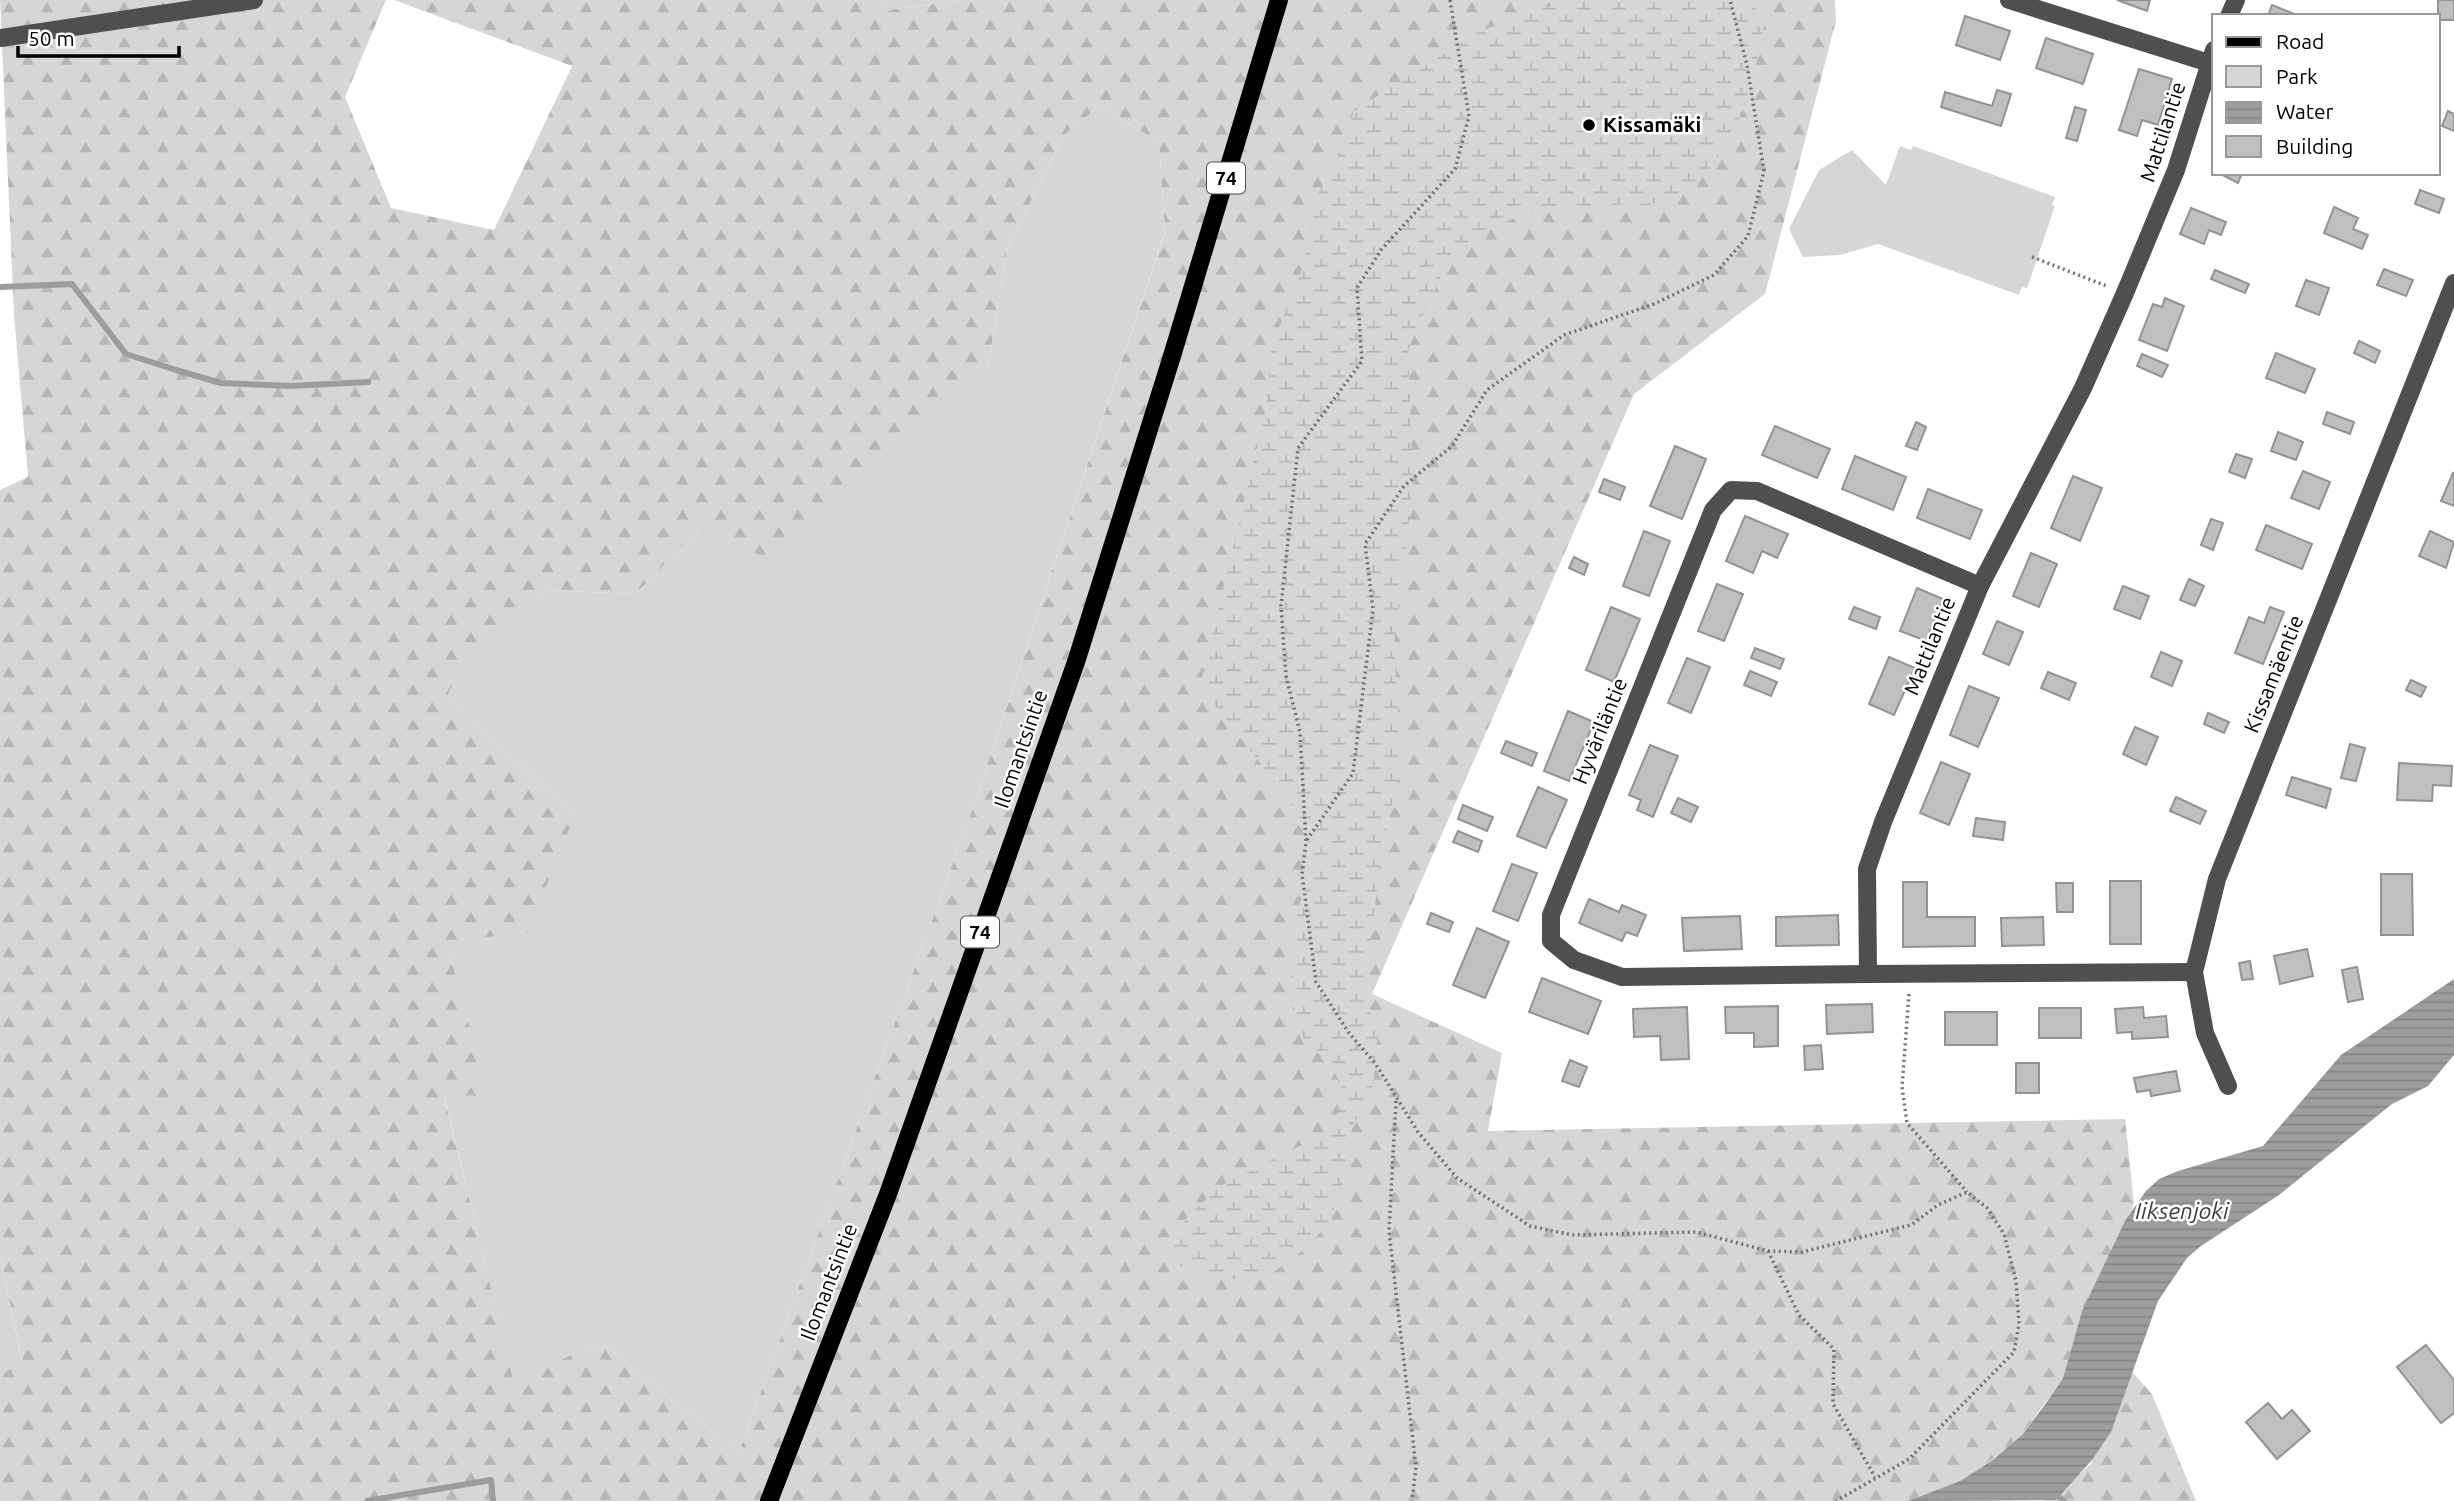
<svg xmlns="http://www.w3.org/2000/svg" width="2454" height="1501" font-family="Ubuntu,sans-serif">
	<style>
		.green { fill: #d6d6d6 }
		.forest { fill: url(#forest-firs); fill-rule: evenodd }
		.wetland { fill: url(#wetland-marsh) }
		.water { fill: url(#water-rules) }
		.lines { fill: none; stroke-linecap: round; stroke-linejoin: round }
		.stream { stroke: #9d9d9d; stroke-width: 6 }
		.building { fill: #bfbfbf; stroke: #939393; stroke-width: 2 }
		.path { stroke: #717171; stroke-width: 3.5; stroke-dasharray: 2 3.5; stroke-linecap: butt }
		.minor { stroke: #4f4f4f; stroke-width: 18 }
		.major { stroke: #000; stroke-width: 18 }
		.poi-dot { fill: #000; stroke: #fff; stroke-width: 2.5 }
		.labels { text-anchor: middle; stroke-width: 5; stroke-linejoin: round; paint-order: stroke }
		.shield { fill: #fff; stroke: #4c4c4c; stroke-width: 2 }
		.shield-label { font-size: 19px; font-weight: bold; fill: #000 }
		.poi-label { font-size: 21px; font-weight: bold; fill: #000; stroke: #fff; text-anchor: start }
		.street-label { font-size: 21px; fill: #000; stroke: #fff }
		.water-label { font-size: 23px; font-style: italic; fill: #3e3e3e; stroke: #fff }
	</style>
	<defs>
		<pattern id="forest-firs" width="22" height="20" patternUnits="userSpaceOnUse" patternTransform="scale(1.75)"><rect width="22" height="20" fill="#d6d6d6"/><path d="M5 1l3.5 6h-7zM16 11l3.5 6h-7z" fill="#b6b6b6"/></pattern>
		<pattern id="wetland-marsh" width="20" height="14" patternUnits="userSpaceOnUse" patternTransform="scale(1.75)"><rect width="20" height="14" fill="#d6d6d6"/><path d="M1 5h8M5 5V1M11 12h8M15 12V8" fill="none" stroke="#b6b6b6"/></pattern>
		<pattern id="water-rules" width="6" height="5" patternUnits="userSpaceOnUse" patternTransform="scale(1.75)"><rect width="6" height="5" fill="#9d9d9d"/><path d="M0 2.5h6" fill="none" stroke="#858585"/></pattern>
	</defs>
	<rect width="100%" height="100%" fill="#fff"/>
	<g class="green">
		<polygon points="877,0 964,0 888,10"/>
		<polygon points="1100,106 1159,142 1165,231 971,813 739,1452 602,1343 513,1380 444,1094 488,1095 446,941 574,817 448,694 471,647 545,590 635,594 701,528 988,367 1007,249 1064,135"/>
		<polygon points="1900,146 1911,150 1913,146 2055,197 2052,205 2055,206 2027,288 2022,287 2019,295 1878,244 1840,255 1803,257 1789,229 1819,170 1852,150 1886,185"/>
		<polygon points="0,1254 22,1362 0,1376"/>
	</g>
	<g class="forest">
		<path d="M 0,0 L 386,0 L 345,97 L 391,208 L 494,230 L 572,66 L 394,0 L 877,0 L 888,10 L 964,0 L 1835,0 L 1836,21 L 1765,294 L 1634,394 L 1372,994 L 1502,1053 L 1488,1131 L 2125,1119 L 2134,1204 L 2082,1311 L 2063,1378 L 2022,1435 L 2009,1448 L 1960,1481 L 1908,1501 L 0,1501 L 0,1376 L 22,1361 L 0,1254 L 0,490 L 28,477 L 14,315 ZM 1100,106 L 1159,142 L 1165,232 L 971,813 L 739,1452 L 602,1343 L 513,1379 L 444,1095 L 489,1096 L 446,941 L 527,933 L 574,817 L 448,694 L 471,648 L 545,590 L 635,594 L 701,528 L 777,563 L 988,367 L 1007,249 L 1064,135 Z"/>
		<polygon points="2132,1372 2152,1394 2196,1501 2043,1501 2061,1491 2092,1463 2090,1436"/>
	</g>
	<path class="wetland" d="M 1566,0 L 1749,0 L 1765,21 C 1759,47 1755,75 1747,100 C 1733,139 1703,192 1660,203 L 1538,208 L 1491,228 L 1442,273 L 1408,350 L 1413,485 L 1394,644 L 1401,765 L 1385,833 L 1364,983 L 1377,1040 L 1372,1098 L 1353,1124 L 1342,1181 L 1330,1222 L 1305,1249 L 1271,1274 L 1235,1279 L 1195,1274 L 1173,1261 L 1170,1242 L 1186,1219 L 1218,1187 L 1322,1135 L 1347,1100 L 1330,1062 L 1304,1039 L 1291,997 L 1293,919 L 1313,872 L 1309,832 L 1283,792 L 1200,686 L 1266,409 L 1272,345 L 1303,267 L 1315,200 L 1339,153 L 1354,111 L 1478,32 Z"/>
	<polygon class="water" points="2454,979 2454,1055 2428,1086 2392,1104 2279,1195 2201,1246 2187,1258 2158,1301 2111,1432 2092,1460 2056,1500 1908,1501 1960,1481 1994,1459 2022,1435 2044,1406 2063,1378 2082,1311 2126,1219 2146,1191 2159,1179 2178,1171 2263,1146 2341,1055"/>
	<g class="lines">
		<g class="stream">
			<polyline points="0,287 72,284 126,354 176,370 221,383 290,386 368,382"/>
			<polyline points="2059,1497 2064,1501"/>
			<polyline points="367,1501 491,1480 493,1501"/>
		</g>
	</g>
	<g class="building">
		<polygon points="2117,0 2150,0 2147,11"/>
		<rect x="2438" y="0" width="16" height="20"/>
		<polygon points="2272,5 2299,16 2268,16"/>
		<polygon points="1965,16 2010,31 2000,60 1956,45"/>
		<polygon points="2046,38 2093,54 2083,84 2036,68"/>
		<polygon points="2139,69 2172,79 2158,125 2142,120 2137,136 2119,130"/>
		<polygon points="1997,90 2011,94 2001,126 1941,107 1945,92 1992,106"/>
		<polygon points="2075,107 2086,110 2077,141 2066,138"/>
		<polygon points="2448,111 2454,114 2454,131 2442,126"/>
		<polygon points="2219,173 2242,173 2238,183"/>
		<polygon points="2420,190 2444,199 2439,213 2415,204"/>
		<polygon points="2334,207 2358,218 2353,229 2368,235 2362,249 2324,233"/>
		<polygon points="2191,208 2226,222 2221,235 2209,230 2204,244 2180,234"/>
		<polygon points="2384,269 2413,280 2406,296 2377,285"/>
		<polygon points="2215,270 2249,284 2245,293 2211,279"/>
		<polygon points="2306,280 2329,288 2319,315 2296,306"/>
		<polygon points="2165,298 2184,306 2167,351 2139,340 2153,304 2162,307"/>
		<polygon points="2359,341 2380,351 2375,363 2354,353"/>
		<polygon points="2276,353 2315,369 2305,393 2266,378"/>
		<polygon points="2142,354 2168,365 2162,377 2137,366"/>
		<polygon points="2327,412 2354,422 2350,434 2323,424"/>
		<polygon points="1916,422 1926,427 1917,450 1906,446"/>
		<polygon points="1775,426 1830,449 1817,478 1762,455"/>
		<polygon points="2278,432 2303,442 2296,460 2271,451"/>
		<polygon points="1675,446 1706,459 1682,519 1650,506"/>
		<polygon points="2236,454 2252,459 2245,478 2229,472"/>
		<polygon points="1855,456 1906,477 1893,510 1842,489"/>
		<polygon points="2303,471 2330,482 2319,509 2291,498"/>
		<polygon points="2453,473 2454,474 2454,506 2441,501"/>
		<polygon points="2073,476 2102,488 2080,541 2051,528"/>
		<polygon points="1604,479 1625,487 1620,500 1599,492"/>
		<polygon points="1928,489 1982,510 1970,539 1917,518"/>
		<polygon points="1745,516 1788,534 1777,558 1762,551 1753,573 1726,561"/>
		<polygon points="2211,519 2223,523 2213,550 2201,545"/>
		<polygon points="2266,525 2312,544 2302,569 2256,550"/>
		<polygon points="1644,531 1670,541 1649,596 1623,586"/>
		<polygon points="2430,531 2454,542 2446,568 2419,556"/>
		<polygon points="2031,553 2057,564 2039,607 2013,596"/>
		<polygon points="1574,557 1588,564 1584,575 1569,568"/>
		<polygon points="2189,579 2204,586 2195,606 2180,600"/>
		<polygon points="1717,584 1743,594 1724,641 1698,631"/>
		<polygon points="2123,586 2149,596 2140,619 2114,609"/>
		<polygon points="1917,588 1943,599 1926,641 1900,631"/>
		<polygon points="1611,607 1640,619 1614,682 1586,670"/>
		<polygon points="1854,607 1880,617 1876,629 1849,619"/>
		<polygon points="2270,607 2284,612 2263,664 2235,653 2249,617 2264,623"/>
		<polygon points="1997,621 2023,632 2009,665 1983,654"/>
		<polygon points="1755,648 1784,659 1780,669 1751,658"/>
		<polygon points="2161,652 2182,661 2172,686 2151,677"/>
		<polygon points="1889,657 1915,668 1894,715 1869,704"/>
		<polygon points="1687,658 1710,667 1691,713 1668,703"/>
		<polygon points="1750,671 1777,682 1771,696 1744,685"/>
		<polygon points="2048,672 2076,683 2069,700 2041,688"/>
		<polygon points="2411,680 2426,687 2421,697 2406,690"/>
		<polygon points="1969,686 1999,698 1978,747 1950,735"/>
		<polygon points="1568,711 1594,722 1569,781 1544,771"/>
		<polygon points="2208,713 2229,722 2224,733 2204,724"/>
		<polygon points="2135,727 2158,737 2146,765 2123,754"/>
		<polygon points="1506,741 1537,753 1532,766 1501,753"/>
		<polygon points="2350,744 2365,748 2356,781 2341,778"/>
		<polygon points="1650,745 1678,756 1653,817 1637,810 1641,800 1629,795"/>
		<polygon points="1941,762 1970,774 1949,825 1920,813"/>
		<polygon points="2399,763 2452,766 2451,786 2433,785 2432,801 2397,800"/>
		<polygon points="2292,777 2331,789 2326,808 2286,795"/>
		<polygon points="1538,787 1567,800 1546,848 1517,836"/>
		<polygon points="2176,797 2206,811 2200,824 2170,811"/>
		<polygon points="1678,798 1698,807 1691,822 1671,813"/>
		<polygon points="1463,805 1493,817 1487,831 1458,819"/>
		<polygon points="1976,818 2005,822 2003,840 1973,836"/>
		<polygon points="1458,831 1482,841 1478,852 1453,842"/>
		<polygon points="1512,864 1537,873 1518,921 1493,911"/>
		<polygon points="2381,874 2412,874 2413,935 2381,935"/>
		<rect x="2110" y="881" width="31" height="63"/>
		<polygon points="1903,882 1927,882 1927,917 1975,917 1975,946 1903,947"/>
		<polygon points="2056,883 2073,883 2073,912 2057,912"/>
		<polygon points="1589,899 1619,912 1622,905 1646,915 1637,936 1626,932 1622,941 1579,923"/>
		<polygon points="1431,913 1453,922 1449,932 1427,924"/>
		<polygon points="1838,915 1839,945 1776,946 1776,917"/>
		<polygon points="1740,916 1742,949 1684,951 1682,918"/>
		<polygon points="2043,917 2044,945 2002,946 2001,918"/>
		<polygon points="1477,928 1509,942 1485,998 1453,985"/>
		<polygon points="2307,949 2313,976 2280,984 2274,956"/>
		<polygon points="2250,961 2253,979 2242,980 2239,963"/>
		<polygon points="2357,967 2363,999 2348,1002 2342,970"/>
		<polygon points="1542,978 1601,1001 1588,1034 1529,1012"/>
		<polygon points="1872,1004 1873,1032 1827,1034 1826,1005"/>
		<polygon points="1778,1006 1778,1046 1754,1047 1754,1033 1726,1033 1725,1007"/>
		<polygon points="1687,1007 1689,1059 1661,1060 1660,1036 1634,1037 1633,1009"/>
		<polygon points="2143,1007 2144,1018 2166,1016 2168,1037 2132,1039 2132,1032 2117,1033 2115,1009"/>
		<rect x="2039" y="1008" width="42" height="30"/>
		<rect x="1945" y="1012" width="52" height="33"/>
		<polygon points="1821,1045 1823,1069 1805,1070 1804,1046"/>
		<polygon points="1570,1060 1587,1067 1579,1087 1562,1081"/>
		<rect x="2016" y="1063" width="23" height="30"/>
		<polygon points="2176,1071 2180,1091 2151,1096 2150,1090 2137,1092 2134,1078"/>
		<polygon points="2426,1345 2454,1380 2454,1413 2441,1423 2397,1367"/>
		<polygon points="2268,1403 2282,1419 2292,1410 2310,1431 2277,1459 2246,1422"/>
	</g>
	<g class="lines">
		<g class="path">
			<polyline points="1450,0 1469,116 1455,169 1381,250 1357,288 1362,361 1298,448 1281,606 1286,676 1300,732 1306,842 1302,874 1316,982 1349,1033 1375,1063 1418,1132 1457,1178 1530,1226 1572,1235 1696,1232 1768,1251 1802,1252 1911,1225 1938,1205 1967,1192 1987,1208 2004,1234 2016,1281 2019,1324 2014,1352 1909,1459 1836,1501"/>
			<polyline points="2032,257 2107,286"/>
			<polyline points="1307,840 1353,773 1373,609 1365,544 1404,486 1452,446 1487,390 1564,335 1654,304 1714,275 1748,236 1764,171 1747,65 1730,0"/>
			<polyline points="1909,994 1902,1087 1907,1123 1967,1192"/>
			<polyline points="1396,1101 1389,1231 1416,1467 1412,1501"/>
			<polyline points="1768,1251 1799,1315 1834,1349 1833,1404 1875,1477"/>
		</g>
		<g class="minor">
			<polyline points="2009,0 2209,63"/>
			<polyline points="2229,16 2236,0"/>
			<polyline points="0,38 254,0"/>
			<polyline points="2194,972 1868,974 1867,869 1883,822 1980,586 2083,388 2125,293 2176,170 2214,50"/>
			<polyline points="1868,974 1622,977 1574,960 1551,941 1551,915 1713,510 1731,490 1757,491 1980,586"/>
			<polyline points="2228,1086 2205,1033 2194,972 2217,879 2454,283"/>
		</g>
		<polyline class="major" points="769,1501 888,1194 1076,662 1172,356 1279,0"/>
	</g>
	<circle class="poi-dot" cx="1589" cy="125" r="7"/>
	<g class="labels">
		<g class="shield">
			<rect x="1207" y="162.5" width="38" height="31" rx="5"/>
			<rect x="961" y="916.5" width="38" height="31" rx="5"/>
		</g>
		<g class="shield-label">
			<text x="1226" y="185">74</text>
			<text x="980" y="939">74</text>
		</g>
		<g class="poi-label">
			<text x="1603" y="132">Kissamäki</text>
		</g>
		<g class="street-label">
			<text transform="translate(2163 132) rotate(-72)" y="7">Mattilantie</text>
			<text transform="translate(1930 646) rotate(-68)" y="7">Mattilantie</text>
			<text transform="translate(2274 674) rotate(-68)" y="7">Kissamäentie</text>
			<text transform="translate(1600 731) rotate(-68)" y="7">Hyväriläntie</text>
			<text transform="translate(1021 749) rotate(-71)" y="7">Ilomantsintie</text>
			<text transform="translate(829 1282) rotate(-69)" y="7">Ilomantsintie</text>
		</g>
		<g class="water-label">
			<text x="2182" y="1219">Iiksenjoki</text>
		</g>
	</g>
	<rect x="2212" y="14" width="228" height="161" fill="#ffffff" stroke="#999999" stroke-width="2"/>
	<rect x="2226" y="37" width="35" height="10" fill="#000000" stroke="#999999" stroke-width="2"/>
	<text x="2276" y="49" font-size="21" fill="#000000">Road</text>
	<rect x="2226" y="66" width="35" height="21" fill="#d6d6d6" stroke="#999999" stroke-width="2"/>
	<text x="2276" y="84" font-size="21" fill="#000000">Park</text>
	<rect x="2226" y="102" width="35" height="21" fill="url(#water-rules)" stroke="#999999" stroke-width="2"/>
	<text x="2276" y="119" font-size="21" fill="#000000">Water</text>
	<rect x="2226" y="136" width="35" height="21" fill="#bfbfbf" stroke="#999999" stroke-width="2"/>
	<text x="2276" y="154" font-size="21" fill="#000000">Building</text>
	<path d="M18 46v10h161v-10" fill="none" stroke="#000000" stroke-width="3.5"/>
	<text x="28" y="46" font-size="21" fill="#000000" stroke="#ffffff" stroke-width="5" paint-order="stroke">50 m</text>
</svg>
